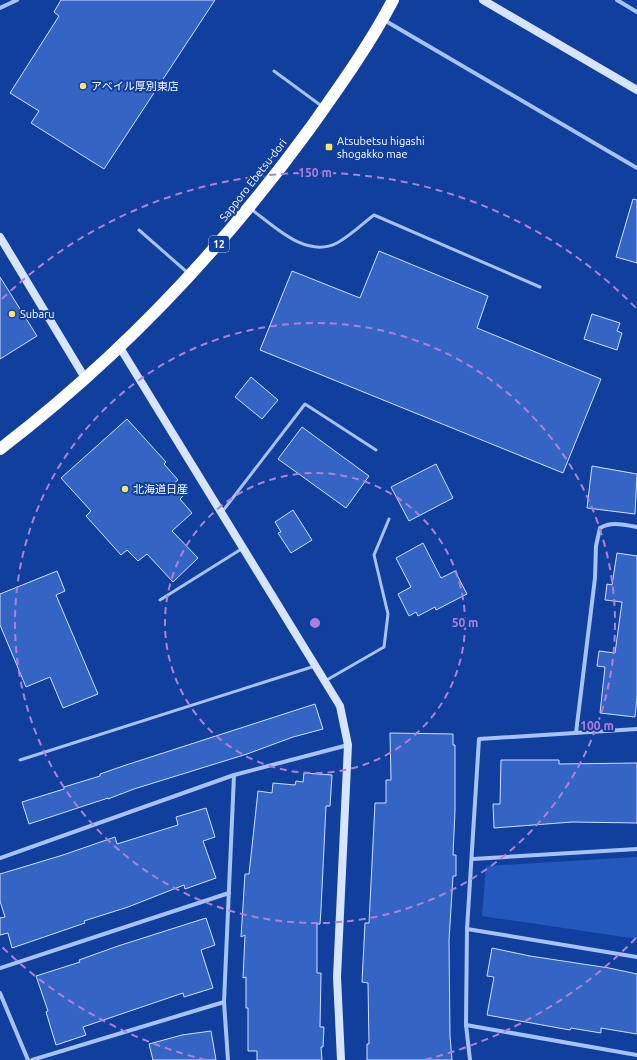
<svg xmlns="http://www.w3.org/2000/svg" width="637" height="1060" font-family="Ubuntu,'Noto Sans JP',sans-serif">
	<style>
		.green { fill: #2358bd }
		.building { fill: #3465c4; stroke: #d0e0fe }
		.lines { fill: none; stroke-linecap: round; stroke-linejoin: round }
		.lane { stroke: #a7c2f5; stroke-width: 3 }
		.street { stroke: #a7c2f5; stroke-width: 4 }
		.secondary { stroke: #d7e4fe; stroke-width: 8 }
		.highway { stroke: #fff; stroke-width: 12 }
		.ring { fill: none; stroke: #b080d9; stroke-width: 2; stroke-dasharray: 7 5 }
		.poi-dot { fill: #ffe46b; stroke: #113f9e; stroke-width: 1.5 }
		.labels { text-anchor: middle; stroke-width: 4; stroke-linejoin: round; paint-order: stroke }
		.shield { fill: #113f9e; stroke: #b8c5e2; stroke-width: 1 }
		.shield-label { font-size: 10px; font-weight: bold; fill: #fff }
		.poi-label { font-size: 11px; fill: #fff; stroke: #113f9e; text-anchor: start }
		.street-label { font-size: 11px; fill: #fff; stroke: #113f9e }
		.centre { fill: #b080d9; stroke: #113f9e; stroke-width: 2 }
		.ring-label { font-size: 12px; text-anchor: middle; font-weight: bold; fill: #b080d9; stroke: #113f9e; stroke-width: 4; stroke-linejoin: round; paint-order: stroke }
	</style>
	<rect width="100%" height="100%" fill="#113f9e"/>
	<polygon class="green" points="637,857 637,939 482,916 486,866"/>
	<g class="building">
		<polygon points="61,0 215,0 104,169 31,123 39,111 10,93 59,16 54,12"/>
		<polygon points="633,199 637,200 637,263 616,257"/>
		<polygon points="379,251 488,296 477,328 601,379 563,473 260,350 292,271 360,298"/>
		<polygon points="0,277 37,336 0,359"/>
		<polygon points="592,314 620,323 617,331 622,333 617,350 584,339"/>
		<polygon points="251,377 278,400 262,419 235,397"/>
		<polygon points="127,419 166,462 164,464 178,480 173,484 184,495 180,499 192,513 172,531 198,558 173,582 147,554 138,561 127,550 121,555 86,516 91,511 61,478"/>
		<polygon points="302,427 369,476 346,508 278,459"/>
		<polygon points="436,464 453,498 409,521 391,487"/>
		<polygon points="592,466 637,474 635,514 587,508"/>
		<polygon points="293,510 312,540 291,553 278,533 281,532 275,522"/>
		<polygon points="423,543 441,578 455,571 467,594 436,610 435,607 418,616 416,612 409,616 398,594 411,587 396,558"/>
		<polygon points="617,553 637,556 637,697 635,717 600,713 605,667 597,666 599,651 615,653 622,602 605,600 607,584 612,585"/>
		<polygon points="57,571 65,591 56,595 98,694 63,708 50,677 26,687 0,625 0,594"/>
		<polygon points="315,704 323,729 293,737 247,754 134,789 108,799 108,798 29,824 22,802 64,789 64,787 100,776 100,774 126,765"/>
		<polygon points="390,733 453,734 453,745 455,745 455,811 453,855 456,855 456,876 453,876 449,940 450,1036 452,1060 367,1060 367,1044 369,1044 368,983 362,982 365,923 369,923 375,803 386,803 386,780 391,780"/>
		<polygon points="501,760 559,760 559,764 637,763 637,823 572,822 494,828 493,804 500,804"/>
		<polygon points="304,773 332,775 330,806 326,806 321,909 320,924 317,924 317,973 321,973 320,1027 324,1027 323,1047 321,1047 322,1060 257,1060 257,1051 248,1051 248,1008 246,1008 246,977 243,978 245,935 241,937 245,874 249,874 258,791 272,793 273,783 295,785 296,781 303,782"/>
		<polygon points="206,808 215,837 203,841 216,878 185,889 184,885 128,907 84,921 85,923 12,948 8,933 0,935 0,918 5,917 0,901 0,874 63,855 115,837 117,844 178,825 176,817"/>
		<polygon points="206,918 215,945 201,950 213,988 184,997 183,993 83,1027 86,1035 56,1045 46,1012 48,1011 36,976 80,962 79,960 118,946"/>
		<polygon points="492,948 530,956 609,968 637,974 637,1034 601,1028 601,1033 571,1028 570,1030 487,1015 494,977 487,976"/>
		<polygon points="211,1031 216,1060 153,1060 149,1044 182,1035"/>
	</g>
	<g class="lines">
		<g class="lane">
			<polyline points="274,71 323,107"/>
			<path d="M 251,209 C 274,226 306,259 337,243 C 350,236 362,224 374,215 L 540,287"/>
			<polyline points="139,230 188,273"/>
			<polyline points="222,512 305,404 376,450"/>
			<polyline points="160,600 243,548"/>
			<polyline points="325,681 384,647 388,614 374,555 389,519"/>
			<polyline points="20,760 315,666"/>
		</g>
		<g class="street">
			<polyline points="617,0 637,12"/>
			<polyline points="0,8 17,0"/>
			<polyline points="384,20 637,168"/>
			<path d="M 576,733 L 595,578 L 596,546 L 600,528 C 612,521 624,525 637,527"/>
			<polyline points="0,858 234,775 348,745"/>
			<polyline points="473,859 637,849"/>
			<polyline points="467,929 637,957"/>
			<polyline points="0,968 229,893"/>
			<polyline points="0,993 28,1060"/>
			<polyline points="466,1025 637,1055"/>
			<polyline points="32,1060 224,1002"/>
			<polyline points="228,1060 224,1002 234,775"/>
			<polyline points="470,1060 466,1025 467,929 479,739 637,729"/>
		</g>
		<g class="secondary">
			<polyline points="483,0 637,90"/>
			<polyline points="0,237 85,378"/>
			<polyline points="119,346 340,706 348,745 337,977 341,1060"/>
		</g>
		<path class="highway" d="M 0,449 C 119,358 223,248 311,127 C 340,86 370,44 393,0"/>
	</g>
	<g class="ring">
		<circle cx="315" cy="623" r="150"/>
		<circle cx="315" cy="623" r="300"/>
		<path d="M636 938A450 450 0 0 1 424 1060M206 1060A450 450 0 0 1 2 947M2 299A450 450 0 0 1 636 308"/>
	</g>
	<g class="poi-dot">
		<circle cx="83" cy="86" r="4"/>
		<rect x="325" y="143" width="8" height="8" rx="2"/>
		<circle cx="12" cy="314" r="4"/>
		<circle cx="125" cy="489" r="4"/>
	</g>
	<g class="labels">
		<rect class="shield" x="209" y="236" width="20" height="16" rx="3"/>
		<g class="shield-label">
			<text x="219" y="248">12</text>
		</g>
		<g class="poi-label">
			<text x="91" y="90">アベイル厚別東店</text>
			<text x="337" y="145">Atsubetsu higashi<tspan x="337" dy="13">shogakko mae</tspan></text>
			<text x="20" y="318">Subaru</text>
			<text x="133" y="493">北海道日産</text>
		</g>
		<g class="street-label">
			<text transform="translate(253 180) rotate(-52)" y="4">Sapporo Ebetsu-dori</text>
		</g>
	</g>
	<circle cx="315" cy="623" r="6" class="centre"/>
	<g class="ring-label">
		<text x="315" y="177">150 m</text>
		<text x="465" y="627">50 m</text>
		<text x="597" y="730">100 m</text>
	</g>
</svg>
